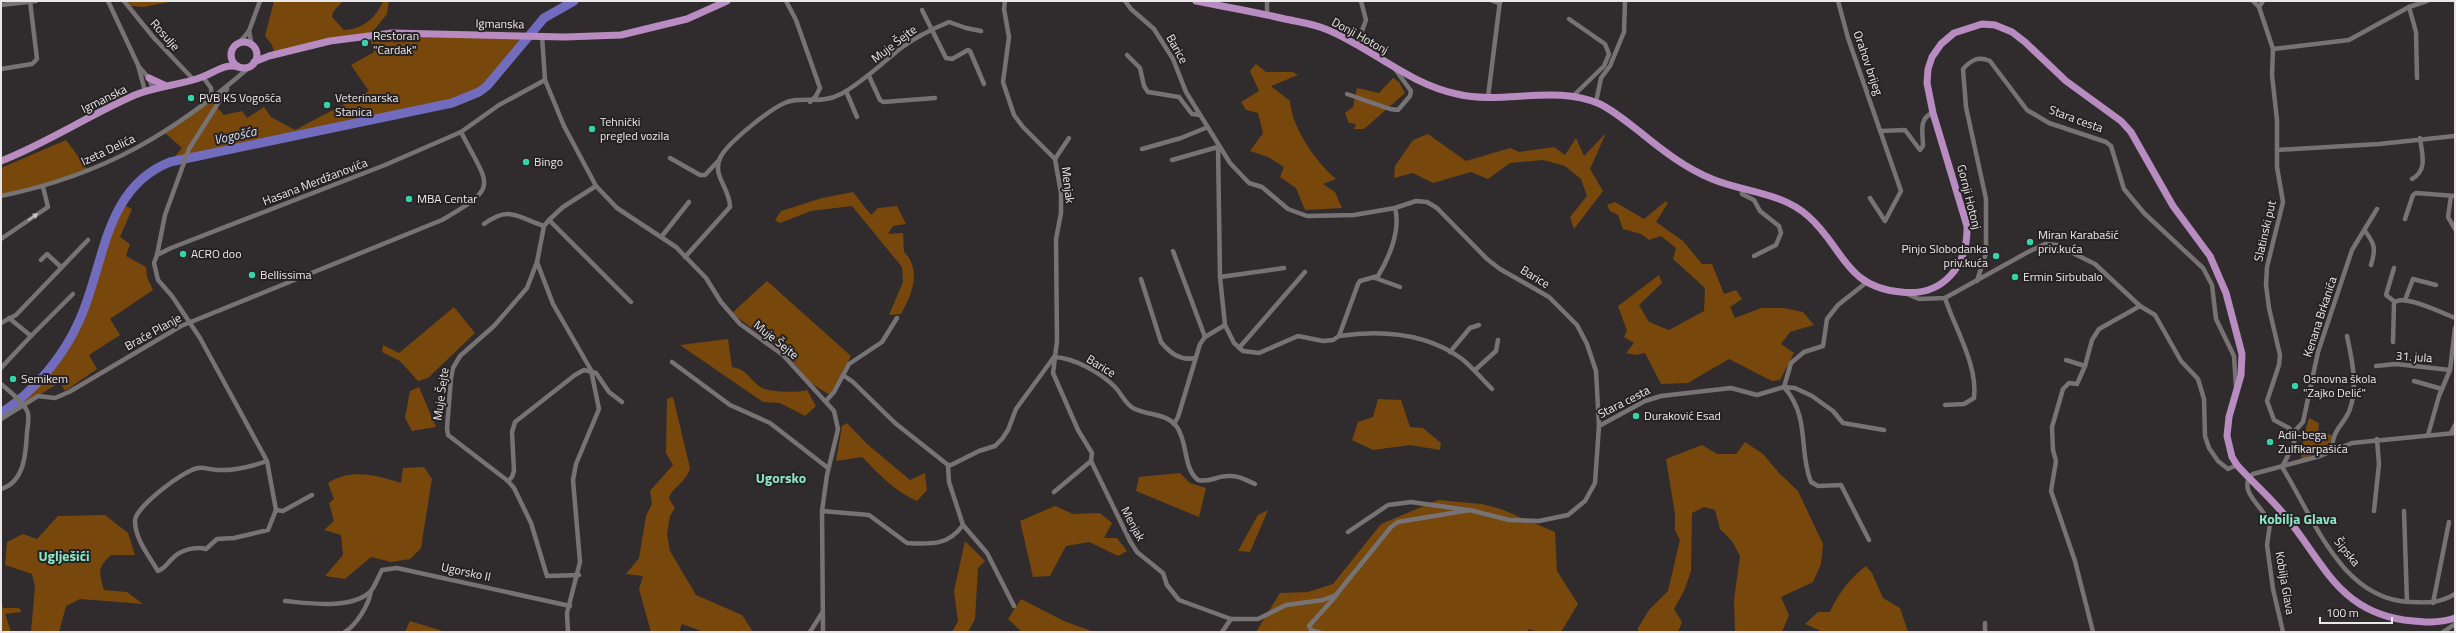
<svg xmlns="http://www.w3.org/2000/svg" width="2456" height="633" font-family="'Titillium Web',sans-serif">
	<style>
		.green { fill: #77470b }
		.lines { fill: none; stroke-linecap: round; stroke-linejoin: round }
		.river { stroke: #726cbf; stroke-width: 9 }
		.minor { stroke: #777374; stroke-width: 4.5 }
		.primary { stroke: #b88cc1; stroke-width: 7 }
		.oneway { fill: #c8c4c5 }
		.poi-dot { fill: #34d4a8; stroke: #262224; stroke-width: 1.5 }
		.labels { text-anchor: middle; stroke-width: 4; stroke-linejoin: round; paint-order: stroke }
		.street-label { font-size: 12px; fill: #eae7e8; stroke: #262224 }
		.poi-label { font-size: 12px; fill: #eae7e8; stroke: #262224; text-anchor: start }
		.water-label { font-size: 13px; font-style: italic; fill: #dddef4; stroke: #262224 }
		.quarter-label { font-size: 14px; font-weight: bold; fill: #8be6c5; stroke: #262224 }
	</style>
	<rect width="100%" height="100%" fill="#302c2e"/>
	<g class="green">
		<polygon points="128,1 174,1 144,7 129,6"/>
		<path d="M 274,1 L 343,1 L 333,12 L 332,17 L 344,30 C 363,29 376,18 383,1 L 389,1 L 387,14 L 370,35 L 528,36 C 502,67 492,89 452,103 L 170,162 L 182,148 L 165,133 L 227,88 L 216,106 L 224,115 L 242,111 L 247,118 L 264,107 L 271,117 L 295,130 L 369,91 L 351,65 L 374,52 L 369,35 L 275,55 L 272,45 L 265,36 Z"/>
		<path d="M 1256,64 L 1266,72 L 1293,72 L 1298,75 L 1271,86 L 1290,101 C 1292,128 1316,162 1336,179 L 1323,184 L 1335,192 L 1342,208 L 1305,210 L 1296,188 L 1280,177 L 1284,167 L 1268,157 L 1250,151 L 1263,133 L 1258,113 L 1246,110 L 1241,102 L 1259,91 L 1250,71 Z"/>
		<polygon points="1393,78 1399,82 1405,93 1364,129 1354,129 1356,124 1349,123 1345,113 1353,107 1357,88 1379,93"/>
		<polygon points="1606,133 1590,169 1603,191 1574,229 1570,217 1587,196 1581,179 1565,166 1543,160 1510,163 1488,179 1471,172 1433,183 1413,173 1394,178 1395,166 1413,140 1428,134 1466,161 1510,148 1519,152 1554,147 1565,155 1576,138 1584,156"/>
		<polygon points="66,140 89,171 43,187 1,195 1,168"/>
		<path d="M 853,192 L 871,215 L 878,208 L 897,206 L 906,224 L 893,226 L 888,234 L 903,233 L 904,252 C 922,270 912,294 901,314 L 889,315 L 903,282 L 902,267 L 852,206 L 811,211 L 780,223 L 775,220 L 781,211 L 822,198 Z"/>
		<polygon points="1666,201 1668,203 1656,222 1683,241 1702,264 1712,264 1724,294 1736,290 1742,299 1730,307 1735,318 1761,308 1784,308 1803,312 1814,325 1790,332 1781,344 1794,353 1780,380 1772,381 1729,359 1688,383 1661,384 1645,353 1635,355 1626,353 1634,343 1624,337 1627,331 1618,306 1659,275 1662,283 1639,305 1649,322 1669,330 1704,311 1705,288 1673,259 1676,248 1661,236 1649,240 1641,234 1623,229 1618,215 1610,211 1607,205 1615,202 1644,219"/>
		<path d="M 121,204 L 132,209 L 120,237 L 130,244 L 126,256 L 146,267 L 147,277 L 153,290 L 110,319 L 120,335 L 89,355 L 97,369 L 65,391 L 60,382 L 1,419 L 1,413 C 42,386 74,343 89,295 C 98,265 105,231 121,204 Z"/>
		<polygon points="767,281 851,356 831,393 828,394 811,383 787,355 732,313"/>
		<polygon points="454,307 475,333 428,378 418,381 400,361 382,352 383,345 399,353"/>
		<path d="M 728,339 L 732,367 C 749,370 749,380 762,388 C 769,392 800,393 807,390 L 816,406 L 805,416 L 780,403 L 763,402 L 680,345 Z"/>
		<polygon points="419,387 436,427 412,431 405,418 410,391"/>
		<path d="M 673,397 L 690,468 C 685,485 671,487 669,499 L 675,508 L 670,516 L 667,534 L 670,551 L 696,595 L 742,615 L 753,632 L 704,632 L 682,624 L 679,632 L 651,632 L 639,589 L 643,576 L 626,574 L 639,558 L 646,516 L 652,504 L 650,491 L 673,465 L 666,453 L 667,399 Z"/>
		<polygon points="1378,399 1401,400 1410,427 1423,428 1441,443 1440,450 1410,445 1373,450 1352,440 1358,422 1373,417"/>
		<polygon points="2309,418 2319,423 2318,433 2332,435 2328,449 2301,460 2304,435"/>
		<path d="M 847,423 L 866,443 L 910,480 L 925,473 L 927,490 L 917,501 C 894,491 879,474 862,457 L 836,461 L 842,426 Z"/>
		<polygon points="1745,442 1763,454 1779,473 1798,491 1823,544 1821,564 1813,582 1781,597 1789,615 1782,632 1735,632 1734,600 1740,556 1732,541 1720,529 1715,510 1704,507 1692,513 1691,571 1684,591 1674,609 1682,622 1678,632 1638,632 1638,628 1649,610 1668,591 1680,540 1675,530 1675,514 1666,459 1702,445 1717,454 1736,454"/>
		<path d="M 424,467 L 432,479 L 421,548 L 410,559 L 391,562 L 371,557 L 345,579 L 325,576 L 343,555 L 341,535 L 324,530 L 334,521 L 329,503 L 334,499 L 328,483 C 350,468 377,475 401,483 L 403,468 Z"/>
		<polygon points="1180,473 1190,483 1206,488 1199,517 1136,491 1139,477"/>
		<polygon points="1438,500 1482,504 1501,509 1555,532 1557,571 1578,604 1561,632 1538,632 1528,629 1527,632 1256,632 1280,593 1308,592 1333,584 1381,524"/>
		<polygon points="1055,506 1073,514 1100,513 1112,523 1104,538 1117,538 1127,551 1118,556 1089,542 1066,546 1050,576 1033,577 1020,521"/>
		<polygon points="1268,510 1250,552 1238,551 1258,515"/>
		<path d="M 105,515 L 128,533 L 135,555 L 111,555 C 97,568 99,572 104,590 L 127,592 L 143,604 L 80,599 L 66,606 L 59,632 L 31,632 L 35,587 L 32,574 L 5,565 L 7,542 L 23,534 L 37,539 L 58,516 Z"/>
		<polygon points="965,541 985,561 978,568 975,619 968,632 952,632 958,621 954,591"/>
		<path d="M 1866,566 L 1872,573 L 1883,598 L 1900,608 L 1908,632 L 1823,632 L 1805,624 L 1818,612 L 1830,612 C 1837,595 1851,577 1866,566 Z"/>
		<polygon points="1021,599 1064,621 1094,632 1022,632 1008,619"/>
		<polygon points="1,602 3,608 19,608 22,612 5,614 11,632 1,632"/>
		<polygon points="410,621 446,632 405,632"/>
	</g>
	<g class="lines">
		<path class="river" d="M 1,413 C 35,391 64,356 80,319 C 105,263 104,188 170,162 L 452,103 L 479,92 L 487,86 L 544,18 L 574,1"/>
		<g class="minor">
			<polyline points="108,1 138,65 145,91"/>
			<polyline points="124,1 154,38 193,79"/>
			<polyline points="786,1 796,20 820,88 816,96 810,102"/>
			<polyline points="1005,1 1004,9 1009,37 1003,82 1014,115 1023,127 1055,159 1061,193 1061,213 1056,239 1057,341 1053,373 1078,430 1092,453 1091,461 1054,492"/>
			<polyline points="1125,1 1131,9 1154,29 1173,59 1186,92 1230,163 1249,183 1262,187 1288,209 1307,216 1354,215 1395,208 1416,201 1427,202 1437,208 1487,259 1500,269 1549,297 1577,325 1587,344 1596,371 1599,426"/>
			<polyline points="1493,1 1500,3"/>
			<polyline points="1838,1 1848,38 1901,191 1885,221 1870,198"/>
			<path d="M 2253,1 L 2259,7 L 2273,49 L 2272,75 L 2277,120 L 2277,167 L 2283,202 L 2267,267 L 2266,285 L 2269,308 L 2280,355 L 2279,365 L 2267,401 L 2274,420 L 2289,428 L 2295,438 L 2293,446 L 2282,467 C 2314,518 2341,600 2411,602 C 2429,603 2440,603 2455,594"/>
			<polyline points="1,5 36,1"/>
			<polyline points="2259,7 2263,1"/>
			<polyline points="2409,7 2416,32 2417,78"/>
			<polyline points="922,10 946,58 952,59 968,50 970,51 984,84"/>
			<polyline points="1267,15 1267,1"/>
			<polyline points="1569,19 1605,44 1609,54 1604,66 1572,97"/>
			<polyline points="542,36 545,80 564,126 596,186 617,208 676,247 706,278 721,302 740,324 783,355 834,411 838,429 827,475 822,511 823,632"/>
			<polyline points="238,44 249,31"/>
			<polyline points="1357,44 1366,20 1361,1"/>
			<polyline points="252,46 249,31 260,1"/>
			<polyline points="2273,49 2349,40 2409,7 2427,1"/>
			<polyline points="1127,55 1140,68 1144,86 1148,92 1179,97 1192,114 1200,115"/>
			<polyline points="139,67 149,78 153,89"/>
			<polyline points="1,69 32,64 37,59 30,1"/>
			<polyline points="869,76 880,100 883,102 935,98"/>
			<polyline points="203,77 211,88 212,99"/>
			<polyline points="846,91 857,117"/>
			<polyline points="1347,94 1390,109 1398,110 1410,96 1411,91 1395,69"/>
			<polyline points="1488,97 1500,1"/>
			<polyline points="1596,102 1601,78 1610,66 1624,32 1625,1"/>
			<path d="M 1881,131 L 1905,130 L 1920,150 L 1923,146 C 1923,133 1918,118 1933,113"/>
			<path d="M 1218,145 L 1220,277 L 1225,325 L 1234,343 L 1243,351 L 1259,353 L 1298,336 L 1323,341 L 1333,340 L 1339,336 C 1381,330 1426,333 1462,359 C 1473,368 1482,379 1492,389"/>
			<polyline points="1142,149 1181,138 1208,127"/>
			<polyline points="2277,150 2379,144 2455,136"/>
			<polyline points="670,158 700,175 705,175 720,159"/>
			<polyline points="1055,159 1069,138"/>
			<polyline points="1172,160 1218,147"/>
			<path d="M 2412,179 C 2428,170 2422,154 2420,138"/>
			<polyline points="1742,188 1742,194 1754,200 1760,211 1779,226 1781,233 1776,245 1754,256"/>
			<path d="M 1,196 C 104,175 174,133 252,65"/>
			<polyline points="2451,196 2448,217 2455,229"/>
			<polyline points="2405,219 2413,195 2416,193 2455,196"/>
			<polyline points="549,220 631,302"/>
			<path d="M 484,224 C 509,205 517,217 544,226"/>
			<path d="M 2365,231 C 2375,244 2376,249 2371,265"/>
			<polyline points="662,236 689,202"/>
			<polyline points="1,239 48,207 43,187"/>
			<polyline points="1173,251 1205,337"/>
			<polyline points="157,255 165,215 189,149 227,89"/>
			<path d="M 685,257 L 730,207 C 730,188 712,176 720,158 C 727,143 771,108 787,102 C 805,96 820,105 841,94 C 863,82 881,64 901,48 C 916,37 932,29 949,22 L 966,28 L 981,31"/>
			<polyline points="41,260 47,254 61,267"/>
			<polyline points="537,262 527,288 494,326 460,356 453,368 451,378 447,428 448,435 508,481 514,488 531,523 547,576 579,575"/>
			<polyline points="2394,268 2386,295 2395,302"/>
			<polyline points="1220,277 1284,268"/>
			<polyline points="1375,278 1400,287"/>
			<path d="M 1141,279 L 1161,342 C 1170,353 1180,361 1195,358"/>
			<path d="M 1977,281 L 1986,253 L 1986,199 L 1966,107 L 1963,69 C 1971,60 1978,56 1990,61 L 2027,110 L 2049,123 L 2106,142 L 2111,146 L 2124,189 L 2144,213 L 2203,268 L 2212,285 L 2216,319 L 2234,356 L 2236,387"/>
			<path d="M 1867,282 L 1838,305 L 1827,319 L 1823,346 L 1804,352 L 1791,363 L 1784,387 C 1811,418 1798,451 1811,482 L 1818,486 L 1841,485 L 1869,540"/>
			<polyline points="1907,294 1919,299 1945,298 2028,252 2045,244 2057,245 2095,264 2140,306 2155,315 2181,361 2198,379 2204,399 2205,436 2209,448 2218,461 2228,469 2237,465"/>
			<path d="M 1945,298 C 1955,329 1978,365 1974,398 L 1964,404 L 1945,405"/>
			<polyline points="2405,300 2413,279 2436,285"/>
			<polyline points="1,323 16,315 88,240"/>
			<polyline points="31,336 73,294"/>
			<path d="M 1339,336 L 1358,284 L 1360,281 L 1378,276 C 1389,258 1401,230 1395,208"/>
			<path d="M 2393,342 L 2394,303 C 2402,293 2443,313 2455,318"/>
			<polyline points="1239,348 1305,272"/>
			<polyline points="1450,352 1470,328 1479,325"/>
			<path d="M 1054,357 C 1074,358 1100,372 1115,387 C 1121,393 1125,404 1133,408 C 1147,416 1166,412 1177,427 C 1188,443 1183,468 1198,480 C 1210,483 1216,476 1228,476 C 1238,475 1246,480 1255,484"/>
			<polyline points="2066,360 2085,366 2077,384 2069,383 2063,389 2052,427 2053,450 2056,461 2051,491 2075,561 2093,632"/>
			<polyline points="672,362 730,405 770,423 828,468"/>
			<polyline points="2085,366 2092,340 2099,329 2140,306"/>
			<polyline points="2376,366 2396,364 2450,370"/>
			<polyline points="1,368 31,336 9,318"/>
			<polyline points="1475,370 1496,351 1498,340"/>
			<polyline points="843,375 853,382 895,423 948,465 951,465 979,451 995,446 1002,439 1008,430 1016,409 1054,357"/>
			<polyline points="2414,381 2442,389"/>
			<path d="M 1,384 C 10,392 24,402 28,413 C 29,419 28,426 27,432 C 26,452 25,482 1,489"/>
			<polyline points="826,401 834,392 849,364 882,342 897,318"/>
			<path d="M 1,419 L 38,396 L 55,398 L 69,392 L 181,326 L 442,220 C 501,186 489,187 461,132"/>
			<polyline points="1174,424 1178,417 1200,344 1205,337 1225,325"/>
			<polyline points="2293,433 2303,422 2318,352 2352,250 2377,209"/>
			<polyline points="2451,433 2455,425"/>
			<polyline points="2428,435 2439,396 2450,370 2455,328"/>
			<path d="M 2332,451 C 2332,428 2344,426 2350,409 C 2358,386 2352,359 2347,336"/>
			<path d="M 267,461 C 250,467 235,471 217,470 C 211,470 204,467 198,468 C 184,470 135,507 135,521 C 135,539 149,556 158,571 C 166,568 167,563 173,558 C 180,550 196,546 206,549 L 217,539 L 234,538 L 268,530 L 276,510 L 267,461 L 200,338 L 172,296 L 158,280 L 154,263 L 157,255 L 171,248 L 385,165 L 461,132 L 499,105 L 545,80"/>
			<polyline points="1091,461 1130,541 1137,552 1163,573 1167,585 1179,600 1231,619 1258,619 1286,605 1323,600 1336,595 1391,527 1398,522 1470,510 1509,520 1539,521 1568,515 1585,501 1595,483 1599,426 1645,401 1661,396 1731,388 1757,395 1784,387 1795,388 1812,396 1833,411 1843,423 1884,430"/>
			<polyline points="948,465 949,482 963,525 987,553 1014,606"/>
			<polyline points="508,481 512,477 514,471 512,432 515,422 575,375 584,370 596,373 609,392 622,402"/>
			<polyline points="276,510 283,511 312,495"/>
			<path d="M 822,511 L 869,515 L 907,543 C 931,544 948,546 963,525"/>
			<polyline points="2374,511 2379,464 2377,439"/>
			<polyline points="2404,511 2407,602"/>
			<polyline points="1348,532 1388,505 1411,502 1468,510"/>
			<path d="M 285,601 C 308,603 350,610 370,592 C 375,587 378,577 382,570 L 397,568 L 570,606"/>
			<polyline points="2433,603 2449,522"/>
			<polyline points="1985,623 1985,632"/>
			<path d="M 345,632 C 356,625 369,605 371,591"/>
			<polyline points="568,632 567,613 580,562 573,480 576,464 599,409 591,370 553,304 537,262 544,226 549,220 563,207 596,186"/>
			<polyline points="810,632 822,613"/>
			<polyline points="1222,632 1231,619"/>
			<polyline points="1319,632 1312,631 1309,626 1335,597"/>
			<path d="M 2283,632 L 2273,589 L 2267,545 L 2270,524 C 2265,508 2235,490 2253,474 L 2320,456 L 2352,443 L 2455,433"/>
			<polyline points="2443,632 2455,624"/>
		</g>
		<g class="primary">
			<path d="M 1196,1 C 1226,7 1256,12 1285,19 C 1299,22 1315,24 1328,30 C 1373,49 1409,84 1457,94 C 1503,105 1555,84 1600,104 C 1614,111 1627,122 1640,132 C 1662,150 1685,168 1712,179 C 1743,192 1781,192 1808,216 C 1843,246 1844,287 1901,292 C 1944,297 1968,265 1967,226 L 1933,113 L 1927,83 L 1928,69 L 1932,57 L 1941,44 L 1954,33 L 1982,24 L 1995,25 L 2012,32 L 2025,42 L 2066,81 L 2121,121 L 2131,132 L 2173,206 L 2210,256 L 2226,293 L 2242,354 L 2241,375 L 2229,417 L 2227,436 L 2232,457 L 2237,465 C 2253,483 2272,499 2287,518 C 2324,564 2339,610 2404,620 C 2422,622 2437,624 2455,618"/>
			<circle cx="244" cy="55" r="13"/>
			<polyline points="254,62 269,56 330,41 392,33 565,37 621,35 687,19 727,1"/>
			<polyline points="149,78 164,85"/>
			<path d="M 1,161 C 47,143 89,115 135,95 C 157,86 181,85 202,77 C 216,72 224,63 239,67"/>
		</g>
	</g>
	<defs><path id="oneway-solid" d="M-6-.8H1V-3.2L6.5 0L1 3.2V.8H-6Z"/></defs>
	<use class="oneway" href="#oneway-solid" transform="translate(33 217) rotate(-35)"/>
	<g class="poi-dot">
		<circle cx="365" cy="43" r="4"/>
		<circle cx="191" cy="98" r="4"/>
		<circle cx="327" cy="105" r="4"/>
		<circle cx="592" cy="129" r="4"/>
		<circle cx="526" cy="162" r="4"/>
		<circle cx="409" cy="199" r="4"/>
		<circle cx="2030" cy="242" r="4"/>
		<circle cx="183" cy="254" r="4"/>
		<circle cx="1996" cy="256" r="4"/>
		<circle cx="252" cy="275" r="4"/>
		<circle cx="2015" cy="277" r="4"/>
		<circle cx="13" cy="379" r="4"/>
		<circle cx="2295" cy="386" r="4"/>
		<circle cx="1636" cy="416" r="4"/>
		<circle cx="2270" cy="442" r="4"/>
	</g>
	<g class="labels">
		<g class="street-label">
			<text transform="translate(500 24) rotate(1)" y="4">Igmanska</text>
			<text transform="translate(165 35) rotate(49)" y="4">Rosulje</text>
			<text transform="translate(1360 36) rotate(29)" y="4">Donji Hotonj</text>
			<text transform="translate(894 44) rotate(-37)" y="4">Muje Šejte</text>
			<text transform="translate(1177 49) rotate(61)" y="4">Barice</text>
			<text transform="translate(1868 63) rotate(71)" y="4">Orahov brijeg</text>
			<text transform="translate(104 99) rotate(-26)" y="4">Igmanska</text>
			<text transform="translate(2076 119) rotate(20)" y="4">Stara cesta</text>
			<text transform="translate(108 150) rotate(-25)" y="4">Izeta Delića</text>
			<text transform="translate(315 182) rotate(-21)" y="4">Hasana Merdžanovića</text>
			<text transform="translate(1068 185) rotate(83)" y="4">Menjak</text>
			<text transform="translate(1969 197) rotate(76)" y="4">Gornji Hotonj</text>
			<text transform="translate(2265 231) rotate(-77)" y="4">Slatinski put</text>
			<text transform="translate(1535 277) rotate(31)" y="4">Barice</text>
			<text transform="translate(2320 317) rotate(-72)" y="4">Kenana Brkanića</text>
			<text transform="translate(153 332) rotate(-29)" y="4">Braće Planje</text>
			<text transform="translate(776 340) rotate(39)" y="4">Muje Šejte</text>
			<text transform="translate(2414 357) rotate(4)" y="4">31. jula</text>
			<text transform="translate(1101 366) rotate(31)" y="4">Barice</text>
			<text transform="translate(441 394) rotate(-82)" y="4">Muje Šejte</text>
			<text transform="translate(1624 402) rotate(-27)" y="4">Stara cesta</text>
			<text transform="translate(1133 524) rotate(62)" y="4">Menjak</text>
			<text transform="translate(2347 552) rotate(51)" y="4">Šipska</text>
			<text transform="translate(466 572) rotate(12)" y="4">Ugorsko II</text>
			<text transform="translate(2285 583) rotate(80)" y="4">Kobilja Glava</text>
		</g>
		<g class="poi-label">
			<text x="373" y="40">Restoran<tspan x="373" dy="14">"Cardak"</tspan></text>
			<text x="199" y="102">PVB KS Vogošća</text>
			<text x="335" y="102">Veterinarska<tspan x="335" dy="14">Stanica</tspan></text>
			<text x="600" y="126">Tehnički<tspan x="600" dy="14">pregled vozila</tspan></text>
			<text x="534" y="166">Bingo</text>
			<text x="417" y="203">MBA Centar</text>
			<text x="2038" y="239">Miran Karabašić<tspan x="2038" dy="14">priv.kuća</tspan></text>
			<text x="1988" y="253" text-anchor="end">Pinjo Slobodanka<tspan x="1988" dy="14">priv.kuća</tspan></text>
			<text x="191" y="258">ACRO doo</text>
			<text x="260" y="279">Bellissima</text>
			<text x="2023" y="281">Ermin Sirbubalo</text>
			<text x="21" y="383">Semikem</text>
			<text x="2303" y="383">Osnovna škola<tspan x="2303" dy="14">"Zajko Delić"</tspan></text>
			<text x="1644" y="420">Duraković Esad</text>
			<text x="2278" y="439">Adil-bega<tspan x="2278" dy="14">Zulfikarpašića</tspan></text>
		</g>
		<g class="water-label">
			<text transform="translate(235 135) rotate(-12)" y="5">Vogošća</text>
		</g>
		<g class="quarter-label">
			<text x="781" y="483">Ugorsko</text>
			<text x="2298" y="524">Kobilja Glava</text>
			<text x="64" y="561">Uglješići</text>
		</g>
	</g>
	<rect width="2456" height="633" fill="none" stroke="#eae7e8" stroke-width="4"/>
	<path d="M2320 617v6h72v-6" fill="none" stroke="#eae7e8" stroke-width="2"/>
	<text x="2326" y="617" font-size="12" fill="#eae7e8" stroke="#262224" stroke-width="3" paint-order="stroke">100 m</text>
</svg>
